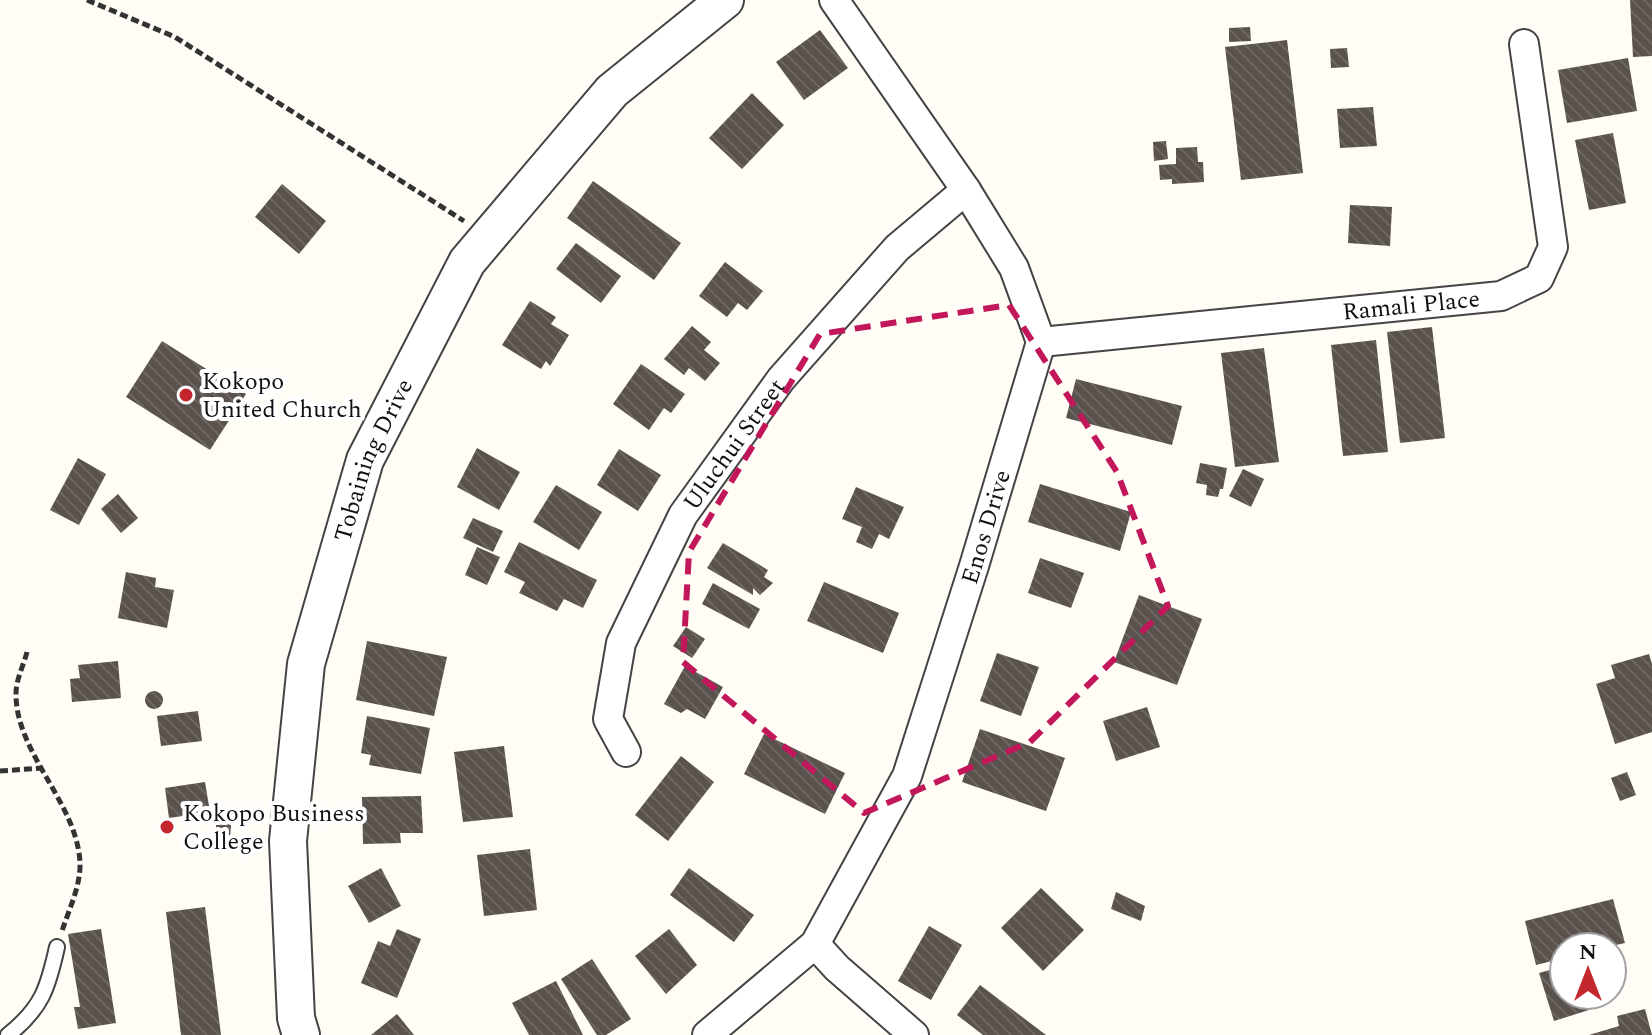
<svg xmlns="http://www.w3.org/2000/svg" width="1652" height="1035" font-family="Spectral,serif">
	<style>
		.building { fill: url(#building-back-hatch) }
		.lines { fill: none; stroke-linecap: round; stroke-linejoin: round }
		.service-casing { stroke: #444; stroke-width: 18 }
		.minor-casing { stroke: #444; stroke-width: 32 }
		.tertiary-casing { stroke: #444; stroke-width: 40 }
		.path { stroke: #333; stroke-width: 5; stroke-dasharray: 8 4; stroke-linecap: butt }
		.service { stroke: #fff; stroke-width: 14 }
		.minor { stroke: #fff; stroke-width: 28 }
		.tertiary { stroke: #fff; stroke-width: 36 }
		.marked { fill: none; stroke: #c2185b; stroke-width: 6; stroke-dasharray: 16 10; stroke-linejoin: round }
		.poi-dot { fill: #c4262e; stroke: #fff; stroke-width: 3 }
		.labels { text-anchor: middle; stroke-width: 8; stroke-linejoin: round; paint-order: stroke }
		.street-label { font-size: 24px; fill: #111; stroke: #fff }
		.poi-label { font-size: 24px; fill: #111; stroke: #fff; text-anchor: start }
	</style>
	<defs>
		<pattern id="building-back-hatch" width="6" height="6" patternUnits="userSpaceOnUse" patternTransform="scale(2)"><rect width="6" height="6" fill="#5a524d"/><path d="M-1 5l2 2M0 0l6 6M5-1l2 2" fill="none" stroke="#6d6662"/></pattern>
	</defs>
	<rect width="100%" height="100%" fill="#fffdf5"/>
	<g class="building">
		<polygon points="1630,0 1652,0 1652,56 1633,57"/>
		<polygon points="1250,27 1251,41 1229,42 1229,28"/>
		<polygon points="820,30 848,68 804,100 776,62"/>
		<polygon points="1287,40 1303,173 1241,180 1225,47"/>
		<polygon points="1347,48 1349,67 1331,68 1330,49"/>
		<polygon points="1628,58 1637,111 1567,123 1558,70"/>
		<polygon points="752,93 784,125 742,169 709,138"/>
		<polygon points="1373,107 1377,146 1340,148 1337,109"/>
		<polygon points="1613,133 1626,203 1589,210 1575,140"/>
		<polygon points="1166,141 1168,159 1154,161 1153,142"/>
		<polygon points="1197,147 1198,162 1203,162 1204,182 1172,184 1172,179 1160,180 1159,165 1176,164 1176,148"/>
		<polygon points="593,181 681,243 654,280 567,218"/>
		<polygon points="282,184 326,221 299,254 255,217"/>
		<polygon points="1350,205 1392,207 1390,246 1348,243"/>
		<polygon points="576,243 621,276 601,303 556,269"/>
		<polygon points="725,262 763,291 747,310 738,303 727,317 699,296"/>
		<polygon points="530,301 556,317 551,324 569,335 550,366 546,361 541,369 502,345"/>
		<polygon points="692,326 711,342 704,350 720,363 705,381 689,368 684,375 664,359"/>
		<polygon points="1432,327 1445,438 1400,443 1387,332"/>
		<polygon points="1376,340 1388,452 1343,456 1331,345"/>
		<polygon points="162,341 246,394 210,450 126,397"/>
		<polygon points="1264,348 1279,462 1235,467 1221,353"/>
		<polygon points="641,364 685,394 671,413 664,408 649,430 613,404"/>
		<polygon points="1076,379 1182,406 1172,445 1066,418"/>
		<polygon points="477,448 520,472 499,510 457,487"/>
		<polygon points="619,449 661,475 638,511 597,485"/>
		<polygon points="78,458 106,474 79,525 50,510"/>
		<polygon points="1200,463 1227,468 1223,489 1220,489 1218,497 1206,495 1207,485 1196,483"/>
		<polygon points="1243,469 1264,479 1251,507 1229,496"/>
		<polygon points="1040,484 1131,512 1120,551 1028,522"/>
		<polygon points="556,485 602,512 579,550 533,522"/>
		<polygon points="856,487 904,507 889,539 879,534 872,549 856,542 862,527 842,519"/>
		<polygon points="118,494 138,518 121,533 101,509"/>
		<polygon points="473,518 503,531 493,552 463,538"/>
		<polygon points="519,542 597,580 583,608 564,599 557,611 519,593 525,582 504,572"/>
		<polygon points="723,543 768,570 764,577 773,583 760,595 753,588 753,595 707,568"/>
		<polygon points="477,547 500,557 487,585 465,575"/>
		<polygon points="1040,558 1084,573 1071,608 1028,593"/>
		<polygon points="126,572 156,578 155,587 174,590 167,628 118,618"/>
		<polygon points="824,582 899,613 883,653 807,621"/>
		<polygon points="713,583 760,609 749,629 702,604"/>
		<polygon points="1139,595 1202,619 1177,685 1114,662"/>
		<polygon points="686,627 705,639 692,658 673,646"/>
		<polygon points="367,641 447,657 434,716 356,700"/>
		<polygon points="997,653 1039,667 1021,716 980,701"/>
		<polygon points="1649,654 1652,664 1652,732 1615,744 1596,684 1615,678 1611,665"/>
		<polygon points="118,661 121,698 72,702 70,679 80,678 78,665"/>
		<polygon points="685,666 723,687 705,719 687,709 681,713 664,704"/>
		<circle cx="154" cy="700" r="9"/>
		<polygon points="1147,707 1160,747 1116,761 1103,721"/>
		<polygon points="198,711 202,741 161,746 157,716"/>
		<polygon points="367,716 430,728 421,774 369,765 371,755 361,753"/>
		<polygon points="980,729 1065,758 1046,811 962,782"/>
		<polygon points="764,734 845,773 825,814 744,774"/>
		<polygon points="504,746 513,817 463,822 454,752"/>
		<polygon points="681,756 714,782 668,841 635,815"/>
		<polygon points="1627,772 1636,795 1620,801 1611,778"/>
		<polygon points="205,782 210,812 169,818 165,788"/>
		<polygon points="421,796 423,833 400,833 401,843 363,844 362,797"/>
		<polygon points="216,823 231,824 230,840 216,840"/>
		<polygon points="530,849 537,910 484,916 477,855"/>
		<polygon points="381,868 401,906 369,923 348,886"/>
		<polygon points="689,868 754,915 734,942 670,895"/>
		<polygon points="1041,888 1084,930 1043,971 1001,928"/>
		<polygon points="1116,892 1145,906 1141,921 1111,909"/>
		<polygon points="1613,899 1625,943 1607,947 1564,947 1564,958 1536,965 1525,921"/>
		<polygon points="205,907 221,1035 181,1035 166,912"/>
		<polygon points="929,926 962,945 931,1000 898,981"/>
		<polygon points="101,929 116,1023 78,1029 74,1007 80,1007 68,934"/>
		<polygon points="397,929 421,939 397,998 361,983 378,941 390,946"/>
		<polygon points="669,929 697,965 666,994 635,956"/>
		<polygon points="592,959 631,1019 606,1035 597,1035 561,979"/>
		<polygon points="1564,966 1564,995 1585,995 1589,1010 1554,1021 1539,973"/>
		<polygon points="556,981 583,1035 529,1035 512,1003"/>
		<polygon points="980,985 1046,1035 983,1035 957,1015"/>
		<polygon points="1645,1009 1652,1035 1589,1035 1619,1026 1617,1016"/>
		<polygon points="397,1014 414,1035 371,1035"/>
	</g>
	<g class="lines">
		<g class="service-casing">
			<path id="service" d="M 8,1035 C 42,1008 48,988 57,947"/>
		</g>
		<g class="minor-casing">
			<g id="minor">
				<path id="s1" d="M 1041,342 L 1501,296 L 1539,278 L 1553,247 L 1524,44"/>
				<path id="s2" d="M 626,752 L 608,719 L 621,643 L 683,515 L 781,379 L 897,248 L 966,190"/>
				<polyline points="815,944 837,968 914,1035"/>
				<path id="s3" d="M 707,1035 L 815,944 L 907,776 L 974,566 L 1041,342 L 1014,268 L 966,190 L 834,0"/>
			</g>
		</g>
		<g class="tertiary-casing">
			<g id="tertiary">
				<path id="s4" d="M 301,1035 L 296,1018 L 288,841 L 306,664 L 365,460 L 467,262 L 612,91 L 725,0"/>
			</g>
		</g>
		<g class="path">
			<polyline points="87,0 175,37 464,221"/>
			<path d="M 27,652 C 24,664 16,680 16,693 C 15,749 71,798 79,853 C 84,880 70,906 62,931"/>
			<polyline points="0,771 42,768"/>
		</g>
		<use href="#service" class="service"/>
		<use href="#minor" class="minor"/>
		<use href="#tertiary" class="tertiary"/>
	</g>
	<path class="marked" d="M 1009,305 L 1117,472 L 1168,606 L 1030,742 L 864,813 L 683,662 L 689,552 L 820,334 Z"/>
	<g class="poi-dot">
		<circle cx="186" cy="395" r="8"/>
		<circle cx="167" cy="827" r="8"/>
	</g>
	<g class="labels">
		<g class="street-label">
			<text dy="8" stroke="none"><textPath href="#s1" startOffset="372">Ramali Place</textPath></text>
			<text dy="8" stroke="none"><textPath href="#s2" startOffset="344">Uluchui Street</textPath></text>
			<text dy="8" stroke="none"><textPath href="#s4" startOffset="588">Tobaining Drive</textPath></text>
			<text dy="8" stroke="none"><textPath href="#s3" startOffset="594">Enos Drive</textPath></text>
		</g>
		<g class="poi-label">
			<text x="202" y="389">Kokopo<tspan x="202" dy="28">United Church</tspan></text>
			<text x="183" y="821">Kokopo Business<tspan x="183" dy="28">College</tspan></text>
		</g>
	</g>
	<g transform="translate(1588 971)"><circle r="38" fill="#ffffff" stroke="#a0a0a0" stroke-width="2"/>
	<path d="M0-6L14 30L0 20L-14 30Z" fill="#c4262e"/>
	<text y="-12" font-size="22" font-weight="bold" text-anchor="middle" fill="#111111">N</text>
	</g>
</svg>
